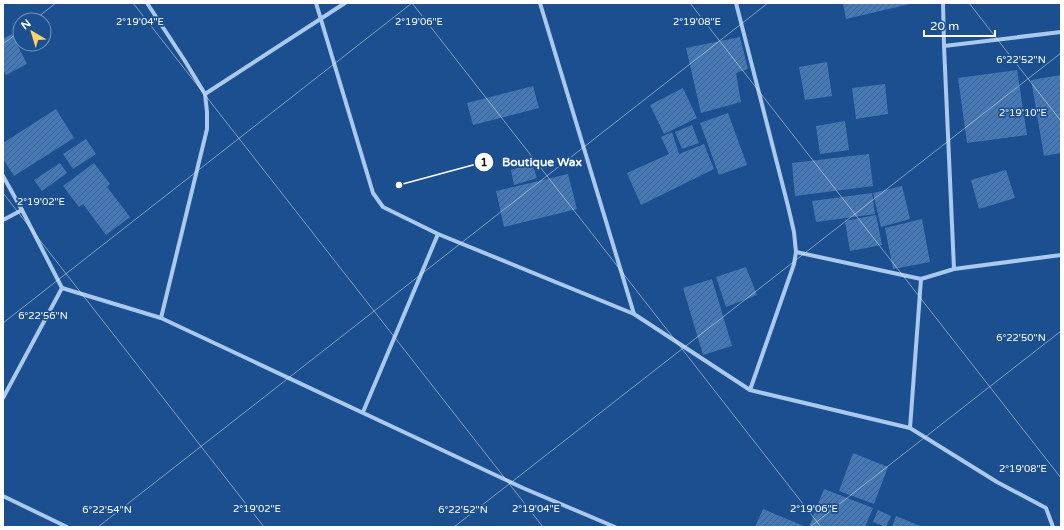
<svg xmlns="http://www.w3.org/2000/svg" width="1064" height="530" font-family="'Varela Round',sans-serif">
	<style>
		.building { fill: url(#building-hatch) }
		.lines { fill: none; stroke-linecap: round; stroke-linejoin: round }
		.street { stroke: #a9c9ee; stroke-width: 4 }
		.ticks { fill: none; stroke: #fff; stroke-width: 1; stroke-opacity: 0.45 }
		.ticks-label { font-size: 10px; text-anchor: middle; fill: #fff; stroke: #1b4f8f; stroke-width: 3.5; stroke-linejoin: round; paint-order: stroke }
		.leader { fill: none; stroke: #fff; stroke-width: 1.5 }
		.callout-dot { fill: #fff; stroke: #1b4f8f; stroke-width: 1.5 }
		.mark-label { font-size: 12px; text-anchor: middle; font-weight: bold; fill: #111 }
		.callout-label { font-size: 12px; text-anchor: middle; font-weight: bold; fill: #fff; stroke: #1b4f8f; stroke-width: 3.5; stroke-linejoin: round; paint-order: stroke }
	</style>
	<defs>
		<pattern id="building-hatch" width="6" height="6" patternUnits="userSpaceOnUse"><rect width="6" height="6" fill="#4478b7"/><path d="M-1 1l2-2M0 6l6-6M5 7l2-2" fill="none" stroke="#486282"/></pattern>
	</defs>
	<rect width="100%" height="100%" fill="#1b4f8f"/>
	<g class="building">
		<polygon points="843,3 910,3 910,4 846,19"/>
		<polygon points="12,34 27,64 6,75 3,70 3,39"/>
		<polygon points="740,37 748,69 736,73 741,102 701,113 686,48"/>
		<polygon points="827,62 832,96 805,100 799,67"/>
		<polygon points="1017,70 1027,135 967,143 958,78"/>
		<polygon points="1061,75 1061,153 1044,156 1031,80"/>
		<polygon points="885,84 888,114 856,119 852,88"/>
		<polygon points="533,86 539,108 473,125 467,103"/>
		<polygon points="683,88 697,118 664,134 650,105"/>
		<polygon points="56,109 74,138 14,176 3,159 3,143"/>
		<polygon points="728,113 747,165 719,175 700,123"/>
		<polygon points="845,121 849,150 820,154 816,126"/>
		<polygon points="692,125 699,143 682,149 675,132"/>
		<polygon points="672,132 679,154 704,144 714,169 641,205 627,173 669,154 661,137"/>
		<polygon points="86,139 96,154 73,169 63,154"/>
		<polygon points="869,154 873,186 795,196 792,163"/>
		<polygon points="60,163 67,173 42,191 34,180"/>
		<polygon points="94,163 110,184 107,187 130,217 106,235 83,204 79,207 63,186"/>
		<polygon points="532,163 537,178 514,185 511,170"/>
		<polygon points="1006,170 1015,198 979,209 971,180"/>
		<polygon points="568,174 577,209 504,227 496,191"/>
		<polygon points="902,186 910,219 881,227 873,193"/>
		<polygon points="872,193 875,214 816,222 812,201"/>
		<polygon points="876,215 882,245 850,251 845,221"/>
		<polygon points="922,219 930,262 893,269 885,228"/>
		<polygon points="746,267 757,295 726,307 716,277"/>
		<polygon points="712,279 732,346 703,355 683,288"/>
		<polygon points="853,453 888,467 874,504 839,491"/>
		<polygon points="824,489 873,508 865,527 809,527"/>
		<polygon points="763,509 806,527 755,527"/>
		<polygon points="878,510 891,516 886,527 873,522"/>
		<polygon points="896,516 923,527 892,527"/>
	</g>
	<g class="lines">
		<g class="street">
			<polyline points="147,3 185,61 205,94 207,112 207,129 161,318"/>
			<polyline points="316,3 373,193 383,207 438,234 634,314 750,390 910,428 997,482 1046,508 1053,527"/>
			<polyline points="540,3 634,314"/>
			<polyline points="736,3 788,206 794,232 796,252 794,264 750,390"/>
			<polyline points="943,3 944,46 954,269"/>
			<polyline points="944,46 1061,32"/>
			<polyline points="205,94 345,3"/>
			<polyline points="3,176 22,210 62,288 161,318 523,488 615,527"/>
			<polyline points="3,220 22,210"/>
			<polyline points="796,252 921,279 954,269 1061,255"/>
			<polyline points="3,398 62,288"/>
			<polyline points="363,412 438,234"/>
			<polyline points="910,428 921,279"/>
			<polyline points="3,496 67,527"/>
		</g>
	</g>
	<path class="ticks" d="M 133,3 L 543,527M 412,3 L 821,527M 690,3 L 1061,478M 969,3 L 1061,121M 34,20 L 56,3M 3,44 L 20,31M 3,193 L 264,527M 3,323 L 412,3M 98,527 L 768,3M 454,527 L 1061,53M 810,527 L 1061,331"/>
	<g class="ticks-label">
		<text x="140" y="25">2°19'04"E</text>
		<text x="419" y="25">2°19'06"E</text>
		<text x="697" y="25">2°19'08"E</text>
		<text x="1021" y="63">6°22'52"N</text>
		<text x="1023" y="116">2°19'10"E</text>
		<text x="41" y="205">2°19'02"E</text>
		<text x="43" y="319">6°22'56"N</text>
		<text x="1021" y="341">6°22'50"N</text>
		<text x="1023" y="472">2°19'08"E</text>
		<text x="257" y="512">2°19'02"E</text>
		<text x="536" y="512">2°19'04"E</text>
		<text x="814" y="512">2°19'06"E</text>
		<text x="107" y="513">6°22'54"N</text>
		<text x="463" y="513">6°22'52"N</text>
	</g>
	<path class="leader" d="M399 185L484 162"/>
	<g class="callout-dot">
		<circle cx="399" cy="185" r="4"/>
		<circle cx="484" cy="162" r="10"/>
	</g>
	<g class="mark-label">
		<text x="484" y="166">1</text>
	</g>
	<g class="callout-label">
		<text x="542" y="166">Boutique Wax</text>
	</g>
	<rect width="1064" height="530" fill="none" stroke="#ffffff" stroke-width="8"/>
	<g transform="translate(32 32) rotate(322)"><circle r="19" fill="#1b4f8f" stroke="#7695bc"/>
	<path d="M0-3L7 15L0 10L-7 15Z" fill="#ffd166"/>
	<text y="-6" font-size="11" font-weight="bold" text-anchor="middle" fill="#ffffff">N</text>
	</g>
	<path d="M924 30v6h71v-6" fill="none" stroke="#ffffff" stroke-width="2"/>
	<text x="930" y="30" font-size="12" fill="#ffffff" stroke="#1b4f8f" stroke-width="3" paint-order="stroke">20 m</text>
</svg>
